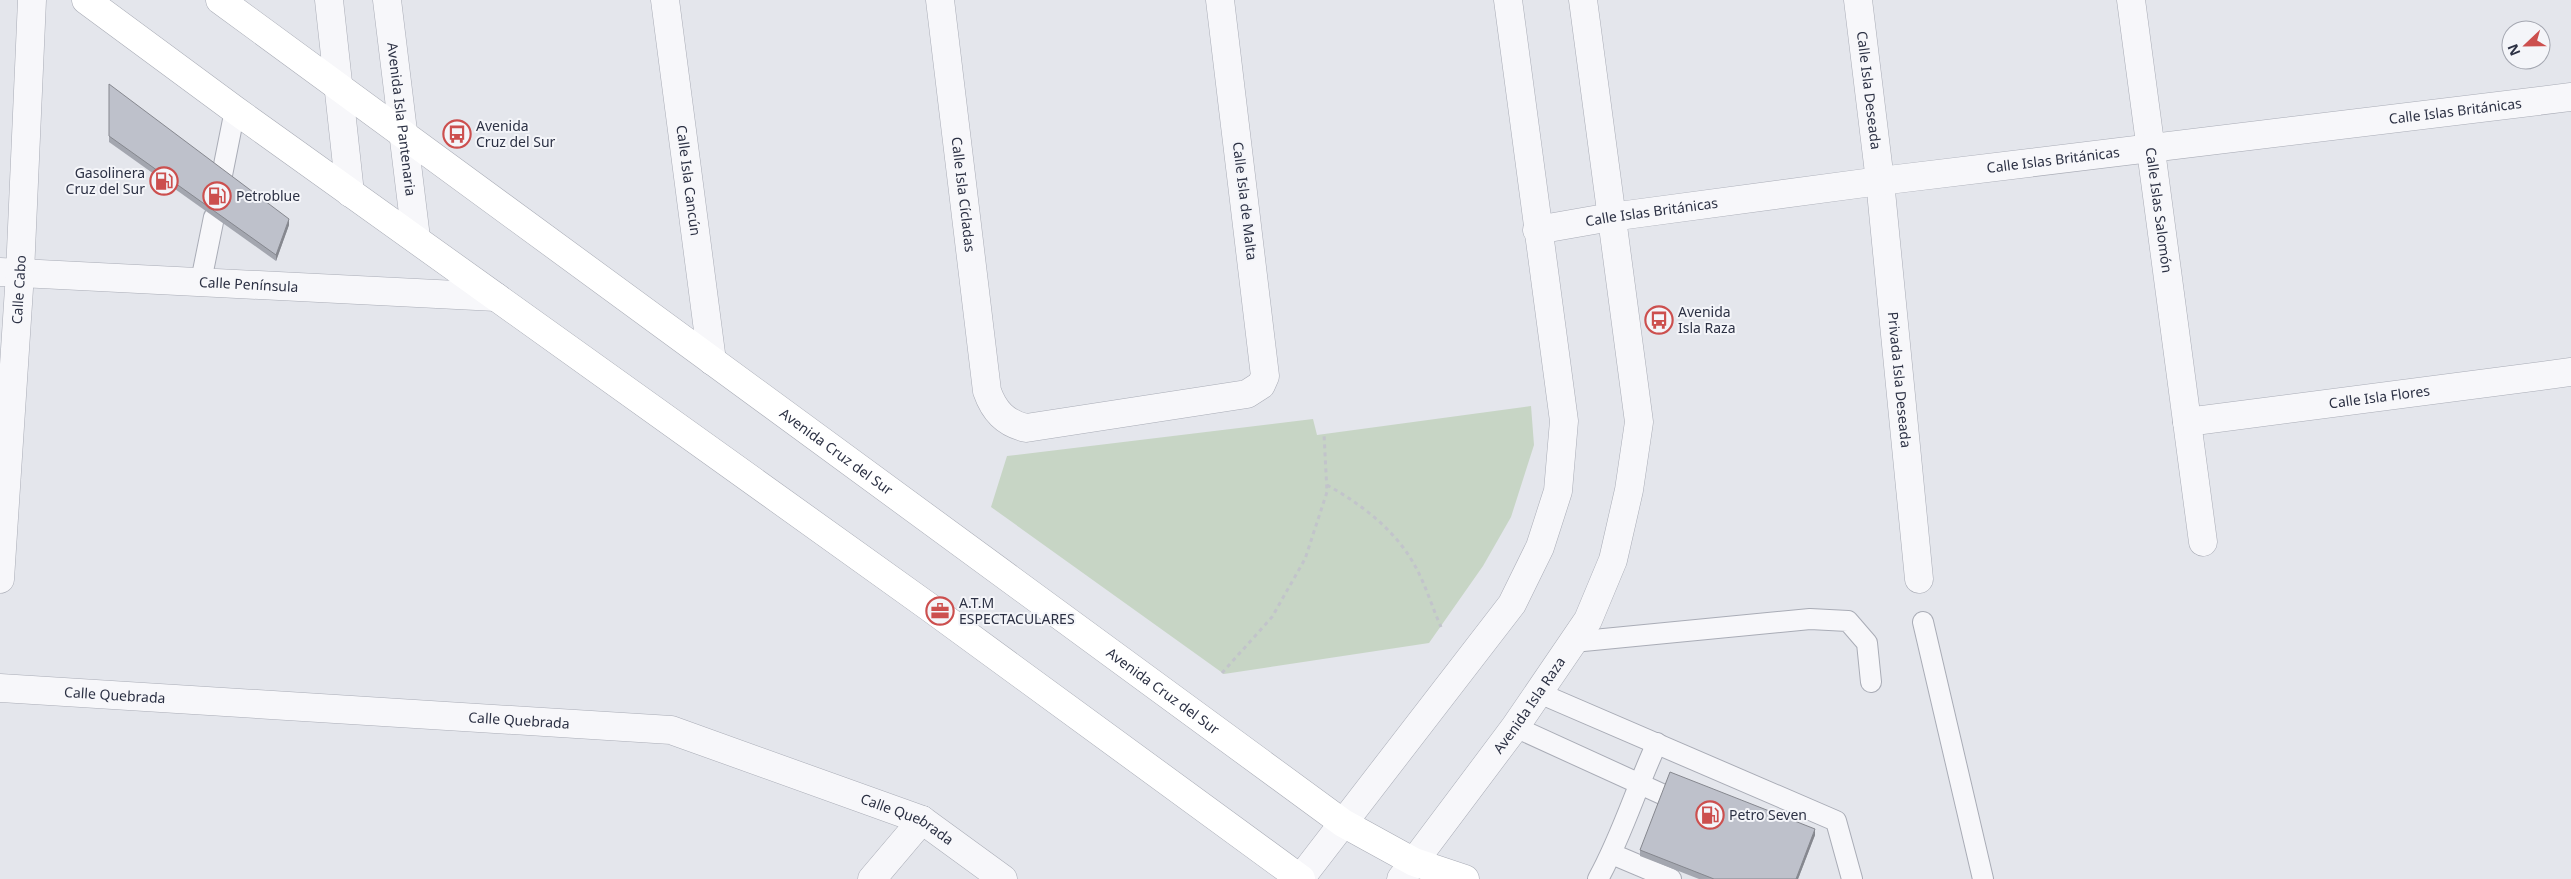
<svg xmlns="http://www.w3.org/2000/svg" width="2571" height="879" font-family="'Noto Sans',sans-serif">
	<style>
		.green { fill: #c7d5c5 }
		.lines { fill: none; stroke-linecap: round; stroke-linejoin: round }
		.service-casing { stroke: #a9acb6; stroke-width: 22 }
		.minor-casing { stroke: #a9acb6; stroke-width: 29 }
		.tertiary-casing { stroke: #a9acb6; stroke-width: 29 }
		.secondary-casing { stroke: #a9acb6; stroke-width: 29 }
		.path { stroke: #c2c4cb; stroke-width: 3; stroke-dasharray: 4 4; stroke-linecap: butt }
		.service { stroke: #f7f7fa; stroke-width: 20 }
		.minor { stroke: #f7f7fa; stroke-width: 28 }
		.tertiary { stroke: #f7f7fa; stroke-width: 28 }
		.secondary { stroke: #fff; stroke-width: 28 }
		.wall { fill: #a3a6af }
		.shaded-wall { fill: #85878e }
		.building { fill: #bec1cb; stroke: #85878e }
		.labels { text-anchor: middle; stroke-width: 4; stroke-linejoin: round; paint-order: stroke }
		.street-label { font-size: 14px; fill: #2c3144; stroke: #f4f5f9 }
		.poi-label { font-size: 14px; fill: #2c3144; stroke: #f4f5f9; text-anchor: start }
	</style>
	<rect width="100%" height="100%" fill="#e4e6ec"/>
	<polygon class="green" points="1531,406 1534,445 1511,517 1483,566 1429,643 1224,674 991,507 1007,456 1313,419 1317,435"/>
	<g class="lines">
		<g class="service-casing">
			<g id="service">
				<polyline points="222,175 235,110"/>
				<polyline points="201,281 214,217"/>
				<polyline points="1923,622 1983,879"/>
				<polyline points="1573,642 1810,619 1848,621 1867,643 1871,682"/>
				<polyline points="1539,693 1836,821 1852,879"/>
				<polyline points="1515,727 1664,795"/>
				<polyline points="1612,854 1671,879"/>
				<path d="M 1598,879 C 1622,836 1636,788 1657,743"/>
			</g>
		</g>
		<g class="minor-casing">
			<g id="minor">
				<path id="s1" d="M 665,0 L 712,361"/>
				<path id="s2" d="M 940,0 L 987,391 C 994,411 1005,423 1026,428 L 1247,394 L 1261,385 L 1265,376 L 1220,0"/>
				<path id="s3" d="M 1858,0 L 1880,181 L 1919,579"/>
				<path id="s4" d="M 2131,0 L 2203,542"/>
				<path id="s5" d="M 1537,230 L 1611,217 L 1880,181 L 2571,97"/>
				<path id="s6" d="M 0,272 L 496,297"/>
				<path id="s7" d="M 2187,422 L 2571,372"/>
				<path id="s8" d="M 0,579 L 20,273 L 32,0"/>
				<path id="s9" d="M 0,688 L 671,730 L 922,820 L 1003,879"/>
				<polyline points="872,879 922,820"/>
			</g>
		</g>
		<g class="tertiary-casing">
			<g id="tertiary">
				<polyline points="329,0 350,193"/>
				<path id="s10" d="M 387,0 L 416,238"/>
				<polyline points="1300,879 1512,604 1540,547 1558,491 1564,421 1508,0"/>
				<path id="s11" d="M 1401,879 L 1515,727 L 1588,620 L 1613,560 L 1629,490 L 1639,422 L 1583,0"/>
			</g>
		</g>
		<g class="secondary-casing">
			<g id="secondary">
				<polyline points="86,0 235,110 929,607 1301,879"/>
				<path id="s12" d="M 220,0 L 1343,823 L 1414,862 L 1465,879"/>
			</g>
		</g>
		<g class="path">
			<path d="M 1327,485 C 1361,504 1394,529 1414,564 C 1425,583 1432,607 1441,627"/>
			<polyline points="1222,673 1272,617 1305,559 1327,492 1324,434"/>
		</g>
		<use href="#service" class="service"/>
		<use href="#minor" class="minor"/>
		<use href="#tertiary" class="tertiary"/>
		<use href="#secondary" class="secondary"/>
	</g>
	<g class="wall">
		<polygon points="109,136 289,225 276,261 109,142"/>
		<polygon points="1815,835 1798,879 1699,879 1640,856 1640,850"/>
	</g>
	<g class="shaded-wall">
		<polygon points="289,219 289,225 276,261 276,255"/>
		<polygon points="1815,829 1815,835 1798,879 1796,879"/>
	</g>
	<g class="building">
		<polygon points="109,84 289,219 276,255 109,136"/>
		<polygon points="1670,772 1815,829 1796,879 1714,879 1640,850"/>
	</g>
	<defs>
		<g id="bus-ring" transform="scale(1.4375)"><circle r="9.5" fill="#f4f5f9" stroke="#cc4f4e" stroke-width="1.5"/><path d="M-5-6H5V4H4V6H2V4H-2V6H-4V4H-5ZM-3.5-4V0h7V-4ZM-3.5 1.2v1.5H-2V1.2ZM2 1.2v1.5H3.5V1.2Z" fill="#cc4f4e"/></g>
		<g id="fuel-ring" transform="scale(1.4375)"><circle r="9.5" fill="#f4f5f9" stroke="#cc4f4e" stroke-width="1.5"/><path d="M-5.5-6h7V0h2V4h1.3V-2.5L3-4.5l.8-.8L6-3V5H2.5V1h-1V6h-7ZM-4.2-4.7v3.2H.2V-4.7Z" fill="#cc4f4e"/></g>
		<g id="office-ring" transform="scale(1.4375)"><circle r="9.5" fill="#f4f5f9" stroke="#cc4f4e" stroke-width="1.5"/><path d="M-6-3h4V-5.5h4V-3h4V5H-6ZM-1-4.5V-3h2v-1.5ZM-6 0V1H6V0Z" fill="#cc4f4e"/></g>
	</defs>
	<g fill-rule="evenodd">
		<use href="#bus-ring" x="457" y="134"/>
		<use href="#fuel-ring" x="164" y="181"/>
		<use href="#fuel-ring" x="217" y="196"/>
		<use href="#bus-ring" x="1659" y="320"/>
		<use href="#office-ring" x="940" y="611"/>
		<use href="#fuel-ring" x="1710" y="815"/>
	</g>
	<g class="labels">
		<g class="street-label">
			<text dy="5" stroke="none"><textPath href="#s3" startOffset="91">Calle Isla Deseada</textPath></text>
			<text dy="5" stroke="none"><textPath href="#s5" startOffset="926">Calle Islas Británicas</textPath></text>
			<text dy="5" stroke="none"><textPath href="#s10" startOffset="120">Avenida Isla Pantenaria</textPath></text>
			<text dy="5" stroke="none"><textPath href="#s5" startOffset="521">Calle Islas Británicas</textPath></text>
			<text dy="5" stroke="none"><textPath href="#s1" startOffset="182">Calle Isla Cancún</textPath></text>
			<text dy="5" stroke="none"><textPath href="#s2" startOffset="196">Calle Isla Cícladas</textPath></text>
			<text transform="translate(1245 201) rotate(83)" y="5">Calle Isla de Malta</text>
			<text dy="5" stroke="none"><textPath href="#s4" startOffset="212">Calle Islas Salomón</textPath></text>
			<text dy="5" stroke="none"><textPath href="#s5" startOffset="116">Calle Islas Británicas</textPath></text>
			<text dy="5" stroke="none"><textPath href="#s6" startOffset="249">Calle Península</textPath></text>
			<text dy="5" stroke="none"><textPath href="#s8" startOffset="290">Calle Cabo</textPath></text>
			<text dy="5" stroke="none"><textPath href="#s3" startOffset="382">Privada Isla Deseada</textPath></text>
			<text dy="5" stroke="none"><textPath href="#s7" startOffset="194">Calle Isla Flores</textPath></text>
			<text dy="5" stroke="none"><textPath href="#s12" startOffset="764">Avenida Cruz del Sur</textPath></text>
			<text dy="5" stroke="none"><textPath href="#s12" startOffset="1169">Avenida Cruz del Sur</textPath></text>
			<text dy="5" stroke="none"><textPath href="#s9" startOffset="115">Calle Quebrada</textPath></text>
			<text dy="5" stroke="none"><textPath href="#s11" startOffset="216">Avenida Isla Raza</textPath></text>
			<text dy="5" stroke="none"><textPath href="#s9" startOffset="520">Calle Quebrada</textPath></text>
			<text dy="5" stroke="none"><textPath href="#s9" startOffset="925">Calle Quebrada</textPath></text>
		</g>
		<g class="poi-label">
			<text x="476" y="131">Avenida<tspan x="476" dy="16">Cruz del Sur</tspan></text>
			<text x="145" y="178" text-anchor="end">Gasolinera<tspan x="145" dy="16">Cruz del Sur</tspan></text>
			<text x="236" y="201">Petroblue</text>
			<text x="1678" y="317">Avenida<tspan x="1678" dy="16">Isla Raza</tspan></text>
			<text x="959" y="608">A.T.M<tspan x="959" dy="16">ESPECTACULARES</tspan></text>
			<text x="1729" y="820">Petro Seven</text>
		</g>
	</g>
	<g transform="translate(2526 45) rotate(248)"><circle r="24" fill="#f4f5f9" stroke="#a4a7b1"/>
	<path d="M0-4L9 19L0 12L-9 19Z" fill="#cc4f4e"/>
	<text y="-8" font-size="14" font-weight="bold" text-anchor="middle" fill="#2c3144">N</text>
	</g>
</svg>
